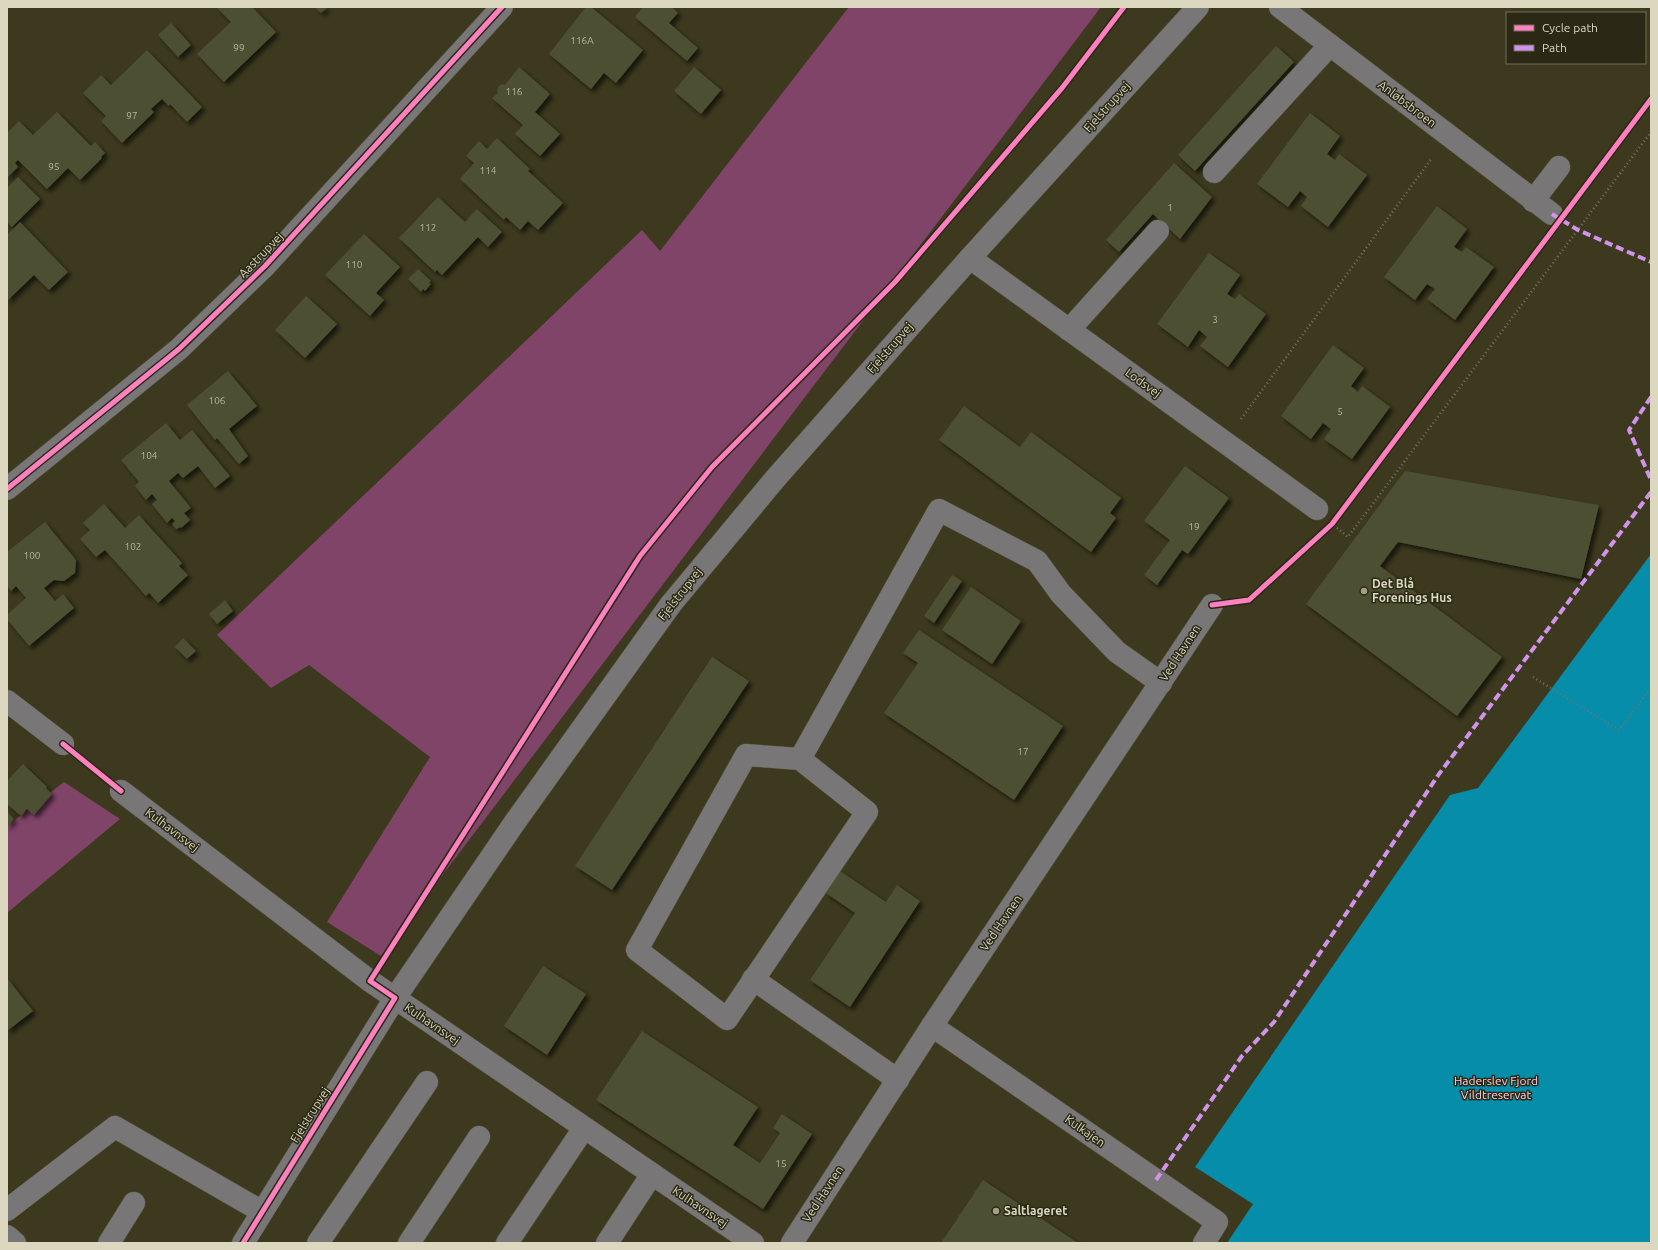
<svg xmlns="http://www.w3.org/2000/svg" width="1658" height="1250" font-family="Ubuntu,sans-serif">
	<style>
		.green { fill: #804468 }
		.water { fill: #058daa }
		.building { fill: #4d4f30; filter: url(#shadow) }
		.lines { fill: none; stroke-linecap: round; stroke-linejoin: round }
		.minor-casing { stroke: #56543d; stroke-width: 23 }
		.path { stroke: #73726f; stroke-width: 2.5; stroke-dasharray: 1 3; stroke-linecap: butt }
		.minor { stroke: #787677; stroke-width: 22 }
		.quiet { stroke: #d193ec; stroke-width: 4; stroke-dasharray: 8 4; stroke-linecap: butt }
		.cycleway-casing { stroke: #2b2915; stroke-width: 8 }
		.cycleway { stroke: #ff80c0; stroke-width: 5 }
		.poi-dot { fill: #a3a087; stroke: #2b2915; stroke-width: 1.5 }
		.labels { text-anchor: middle; stroke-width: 3; stroke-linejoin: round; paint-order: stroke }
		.number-label { font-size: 10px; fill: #b8b69b }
		.street-label { font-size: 12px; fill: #dbd8bf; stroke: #2b2915 }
		.poi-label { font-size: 12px; font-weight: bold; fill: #dbd8bf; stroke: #2b2915; text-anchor: start }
		.park-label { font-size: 12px; fill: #f9cee7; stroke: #2b2915 }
	</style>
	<defs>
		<filter id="shadow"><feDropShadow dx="3.5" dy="3.5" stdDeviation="2" flood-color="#0009"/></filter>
	</defs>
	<rect width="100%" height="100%" fill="#3c391e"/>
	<g class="green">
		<polygon points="849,7 1101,7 381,956 327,922 430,757 309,665 271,688 217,635 642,230 660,251"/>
		<polygon points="64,782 120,819 7,913 7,826"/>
	</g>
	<polygon class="water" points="1651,554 1651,1243 1227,1243 1253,1204 1195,1167 1450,795 1478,788"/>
	<g class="building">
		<polygon points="216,7 252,7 276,32 224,82 197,54 231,22"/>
		<polygon points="315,7 328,7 321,13"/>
		<polygon points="586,7 591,7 643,50 616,83 604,73 591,89 549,54"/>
		<polygon points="643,7 672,7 678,13 669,23 698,48 687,61 635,17"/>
		<polygon points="171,23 191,45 178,57 158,35"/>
		<polygon points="1276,46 1294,62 1195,171 1178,155"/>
		<polygon points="147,50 202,107 187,122 170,104 169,106 162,99 151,109 154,112 122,143 101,121 106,116 83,93 101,75 111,85"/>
		<polygon points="519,67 550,94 535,112 560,134 540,156 515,134 523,125 492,98 497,94 498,87 502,84 505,85"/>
		<polygon points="694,67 721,90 701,114 674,91"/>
		<polygon points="57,112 91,146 95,142 105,153 101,157 102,158 80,180 68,168 47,189 18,160 15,163 18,167 7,178 7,133 19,121 33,135"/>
		<polygon points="1310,113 1340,136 1327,154 1335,160 1339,154 1367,175 1328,227 1301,206 1307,197 1300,191 1288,207 1257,184"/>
		<polygon points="497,138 530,169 528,171 563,203 538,230 528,221 520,230 506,217 504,220 460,179 474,163 466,156 479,141 487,149"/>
		<polygon points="1174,163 1212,197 1180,239 1153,214 1119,252 1106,240"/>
		<polygon points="18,177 40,199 12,227 7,222 7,188"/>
		<polygon points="438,197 465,222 477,209 502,232 488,247 478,237 442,275 437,270 435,272 399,238"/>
		<polygon points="1437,206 1467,229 1454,247 1462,252 1466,247 1494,267 1455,320 1427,299 1435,289 1427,284 1415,300 1384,277"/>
		<polygon points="20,222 68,272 49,290 34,275 7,301 7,235"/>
		<polygon points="364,234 400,267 376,293 384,300 370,316 325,275"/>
		<polygon points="1209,253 1240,275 1227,294 1235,299 1239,294 1266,314 1228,367 1200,346 1207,337 1199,330 1188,347 1157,324"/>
		<polygon points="418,269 431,281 429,283 431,284 425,291 423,289 421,292 408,279"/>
		<polygon points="306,296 337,324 305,358 275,330"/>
		<polygon points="1333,345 1364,368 1351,386 1358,392 1362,386 1390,407 1352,459 1324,439 1331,429 1323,423 1311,439 1281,416"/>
		<polygon points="228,371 257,406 229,429 248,456 239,464 217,438 215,440 187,405"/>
		<polygon points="964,406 1020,447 1031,432 1121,498 1110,513 1116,518 1091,552 939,440"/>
		<polygon points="166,423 180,440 192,430 230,476 215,488 198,466 183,478 178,473 169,481 191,508 184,513 190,520 181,528 180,527 176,529 172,524 175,521 172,518 167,523 152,504 157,500 152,494 146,500 135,486 139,482 121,460"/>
		<polygon points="1185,466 1229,498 1188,554 1182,550 1157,585 1144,575 1170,540 1144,521"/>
		<polygon points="1405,471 1599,505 1581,579 1398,542 1380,566 1502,657 1457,716 1306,604"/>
		<polygon points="104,504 125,528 139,515 182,563 179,566 188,575 158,603 149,593 146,596 105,550 96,557 80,539 90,530 83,523"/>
		<polygon points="45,522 76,560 75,573 64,581 54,580 44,588 55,601 63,594 74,608 29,646 7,619 7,615 26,598 16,586 11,591 7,586 7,552"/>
		<polygon points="952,575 962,581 934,623 924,616"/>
		<polygon points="971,587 1021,621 992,664 942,630"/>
		<polygon points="225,600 233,611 217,624 209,614"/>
		<polygon points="919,630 1063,726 1014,800 884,713 918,663 903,653"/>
		<polygon points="183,638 196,651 187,659 175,647"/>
		<polygon points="712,657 749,681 612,890 575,866"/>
		<polygon points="23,764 47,787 46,788 52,794 34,815 27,809 21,816 7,804 7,781"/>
		<polygon points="7,812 14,819 7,827"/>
		<polygon points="840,871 886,902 897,885 920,901 850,1007 810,980 855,913 826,893"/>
		<polygon points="543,966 586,994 547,1055 504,1026"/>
		<polygon points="7,978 33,1011 7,1031"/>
		<polygon points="642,1031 758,1107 733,1145 760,1163 780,1133 773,1128 782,1114 812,1134 763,1209 596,1100"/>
		<polygon points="983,1180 1078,1243 941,1243"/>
	</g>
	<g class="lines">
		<g class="minor-casing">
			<g id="minor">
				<polyline points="1280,7 1552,214"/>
				<polyline points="1214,172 1330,45"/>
				<polyline points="1533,201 1559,167"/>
				<polyline points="970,258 1317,509"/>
				<polyline points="1069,330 1158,231"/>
				<polyline points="7,489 179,349 265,266 502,7"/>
				<polyline points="7,701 63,744"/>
				<polyline points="800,759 867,812 727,1019 637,950 746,755 800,759 939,510 1037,561 1061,594 1117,652 1161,683"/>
				<polyline points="121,791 370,981 753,1243"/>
				<polyline points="753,979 898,1080"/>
				<polyline points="932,1026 1217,1222 1204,1243"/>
				<polyline points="7,1210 115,1127 261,1211"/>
				<polyline points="7,1236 15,1243"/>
				<polyline points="109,1243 134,1203"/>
				<polyline points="243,1243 395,998 515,822 671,604 775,479 970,258 1198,7"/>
				<polyline points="318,1243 427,1082"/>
				<polyline points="409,1243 479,1137"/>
				<polyline points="507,1243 584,1128"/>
				<polyline points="607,1243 652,1174"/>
				<polyline points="792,1243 932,1026 1212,605"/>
			</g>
		</g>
		<g class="path">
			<polyline points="1241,419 1432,158"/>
			<polyline points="1337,528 1348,537 1651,132"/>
			<polyline points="1533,677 1619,730 1651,688"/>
		</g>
		<use href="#minor" class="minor"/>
		<g class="quiet">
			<polyline points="1552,214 1578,230 1651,262"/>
			<polyline points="1651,397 1629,430 1651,480"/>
			<polyline points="1156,1180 1242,1056 1274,1022 1439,774 1651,492"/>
		</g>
		<g class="cycleway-casing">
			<g id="cycleway">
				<polyline points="7,489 179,349 265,266 502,7"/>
				<polyline points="1212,605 1249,600 1332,524 1651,99"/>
				<polyline points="63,744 121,791"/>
				<polyline points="243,1243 395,998 370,981 640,556 712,467 895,282 1062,88 1124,7"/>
			</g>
		</g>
		<use href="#cycleway" class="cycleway"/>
	</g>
	<g class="poi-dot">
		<circle cx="1364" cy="591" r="4"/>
		<circle cx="996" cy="1211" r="4"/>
	</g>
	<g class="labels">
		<g class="number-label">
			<text x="582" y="44">116A</text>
			<text x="239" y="51">99</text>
			<text x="514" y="95">116</text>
			<text x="132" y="119">97</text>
			<text x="54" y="170">95</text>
			<text x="488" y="174">114</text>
			<text x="1170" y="211">1</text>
			<text x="428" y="231">112</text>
			<text x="354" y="268">110</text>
			<text x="1215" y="323">3</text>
			<text x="217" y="404">106</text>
			<text x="1340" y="415">5</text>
			<text x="149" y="459">104</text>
			<text x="1194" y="530">19</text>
			<text x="133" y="550">102</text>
			<text x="32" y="559">100</text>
			<text x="1023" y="755">17</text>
			<text x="781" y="1167">15</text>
		</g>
		<g class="street-label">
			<text transform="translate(1407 104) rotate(37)" y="4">Anløbsbroen</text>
			<text transform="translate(1107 107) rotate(-48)" y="4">Fjelstrupvej</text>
			<text transform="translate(261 255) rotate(-46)" y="4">Aastrupvej</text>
			<text transform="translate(890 348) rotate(-49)" y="4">Fjelstrupvej</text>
			<text transform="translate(1143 383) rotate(36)" y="4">Lodsvej</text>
			<text transform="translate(680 594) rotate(-52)" y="4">Fjelstrupvej</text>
			<text transform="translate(1180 653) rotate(-57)" y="4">Ved Havnen</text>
			<text transform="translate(172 830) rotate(37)" y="4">Kulhavnsvej</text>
			<text transform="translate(1001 923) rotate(-56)" y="4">Ved Havnen</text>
			<text transform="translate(432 1024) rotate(34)" y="4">Kulhavnsvej</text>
			<text transform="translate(310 1115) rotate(-58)" y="4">Fjelstrupvej</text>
			<text transform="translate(1085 1131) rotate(35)" y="4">Kulkajen</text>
			<text transform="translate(823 1194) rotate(-57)" y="4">Ved Havnen</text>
			<text transform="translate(700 1207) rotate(34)" y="4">Kulhavnsvej</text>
		</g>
		<g class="poi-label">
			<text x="1372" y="588">Det Blå<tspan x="1372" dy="14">Forenings Hus</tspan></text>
			<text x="1004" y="1215">Saltlageret</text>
		</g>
		<g class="park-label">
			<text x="1496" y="1085">Haderslev Fjord<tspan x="1496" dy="14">Vildtreservat</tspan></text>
		</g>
	</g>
	<rect width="1658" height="1250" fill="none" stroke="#dbd8bf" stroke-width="16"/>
	<rect x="1506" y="12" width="140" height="52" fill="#2b2915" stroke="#716f59"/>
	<rect x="1514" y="25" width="20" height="6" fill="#ff80c0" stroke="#716f59"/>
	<text x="1542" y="32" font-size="12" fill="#dbd8bf">Cycle path</text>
	<rect x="1514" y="45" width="20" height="6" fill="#d193ec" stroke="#716f59"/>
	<text x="1542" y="52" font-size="12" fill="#dbd8bf">Path</text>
</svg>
